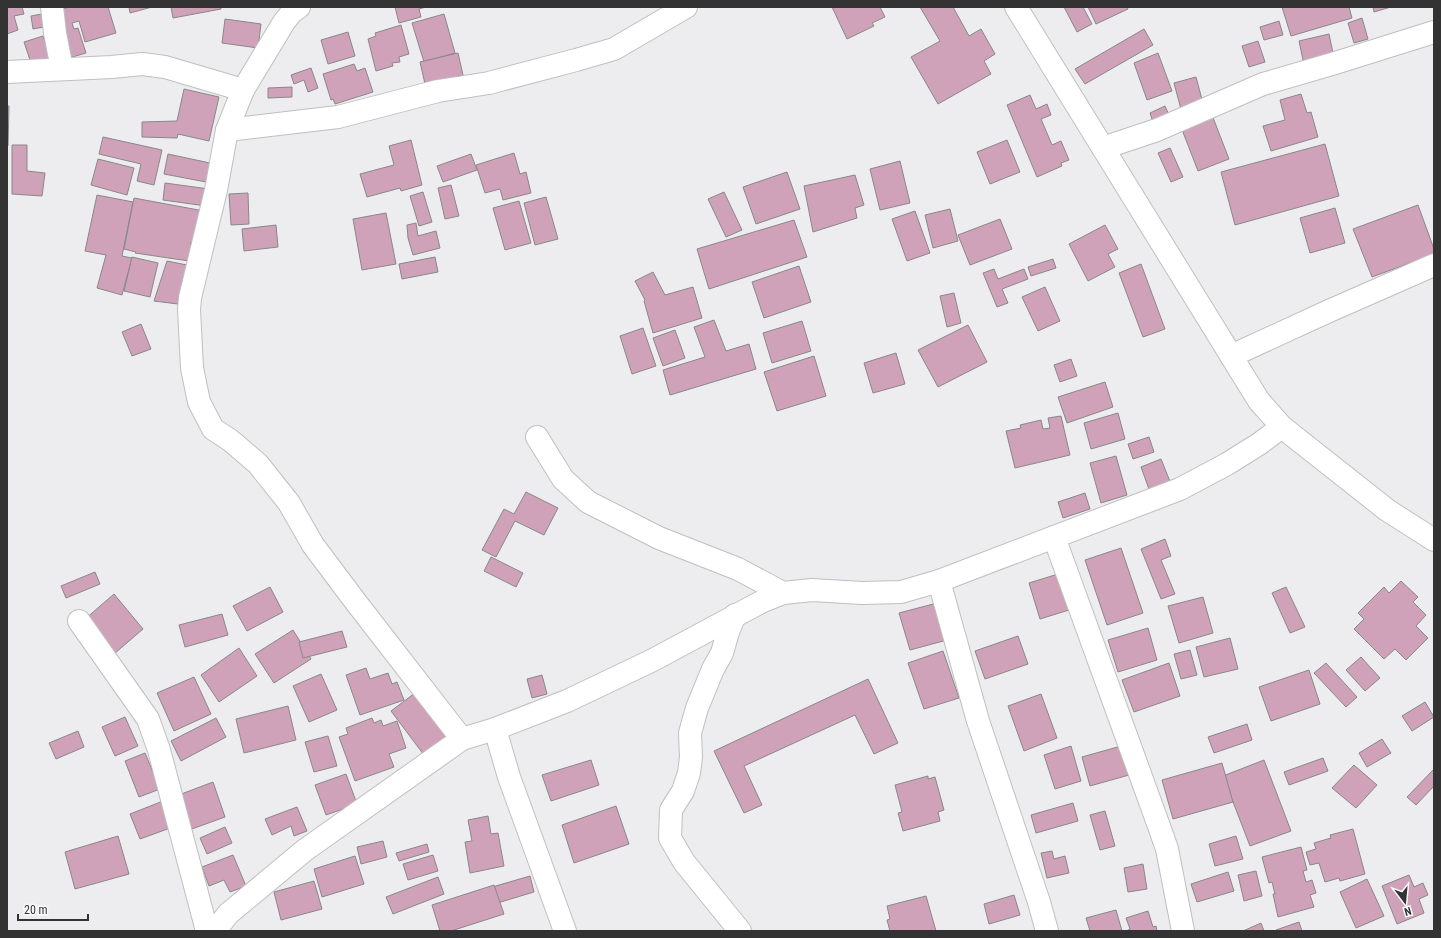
<svg xmlns="http://www.w3.org/2000/svg" width="1441" height="938" font-family="'Roboto Condensed',sans-serif">
	<style>
		.building { fill: #d0a2b9; stroke: #898788 }
		.lines { fill: none; stroke-linecap: round; stroke-linejoin: round }
		.street-casing { stroke: #bfbfc1; stroke-width: 24 }
		.street { stroke: #fff; stroke-width: 22 }
	</style>
	<rect width="100%" height="100%" fill="#ededef"/>
	<g class="building">
		<polygon points="7,7 22,7 24,14 14,16 18,30 7,34"/>
		<polygon points="70,7 108,7 116,33 85,42 79,21 72,23 74,29 78,28 86,53 69,58 58,10"/>
		<polygon points="129,7 152,7 130,13"/>
		<polygon points="171,7 221,7 221,9 173,18"/>
		<polygon points="395,7 426,7 419,9 421,17 399,23"/>
		<polygon points="832,7 880,7 885,17 872,23 874,26 847,39"/>
		<polygon points="920,7 953,7 969,36 981,29 995,54 984,61 991,74 938,104 911,57 940,41"/>
		<polygon points="1064,7 1083,7 1092,24 1077,32"/>
		<polygon points="1088,7 1127,7 1128,9 1096,24"/>
		<polygon points="1282,7 1349,7 1352,18 1291,36"/>
		<polygon points="1373,7 1391,7 1374,12"/>
		<polygon points="47,13 49,26 33,29 31,16"/>
		<polygon points="444,14 455,53 424,62 412,23"/>
		<polygon points="1362,18 1368,39 1354,43 1348,23"/>
		<polygon points="225,19 261,24 258,48 222,43"/>
		<polygon points="1279,21 1283,35 1264,40 1260,27"/>
		<polygon points="401,25 409,54 399,57 400,62 392,63 393,66 376,71 368,39 376,36 375,33"/>
		<polygon points="1144,29 1153,45 1085,84 1075,69"/>
		<polygon points="348,32 355,56 328,64 321,40"/>
		<polygon points="1329,34 1334,58 1304,65 1299,41"/>
		<polygon points="43,36 52,63 33,69 24,42"/>
		<polygon points="1258,41 1265,62 1249,67 1242,46"/>
		<polygon points="458,53 463,75 425,84 420,62"/>
		<polygon points="1158,53 1172,91 1147,100 1134,63"/>
		<polygon points="354,64 357,71 365,68 373,92 335,104 333,99 331,100 323,74"/>
		<polygon points="311,68 318,88 308,92 304,80 294,84 291,75"/>
		<polygon points="1196,77 1204,107 1182,113 1174,83"/>
		<polygon points="292,87 292,97 268,98 268,88"/>
		<polygon points="184,89 219,97 209,141 178,134 177,138 142,137 142,122 177,121"/>
		<polygon points="1301,94 1307,113 1311,112 1318,137 1271,151 1263,126 1285,120 1280,100"/>
		<polygon points="1030,95 1036,109 1047,104 1051,115 1041,119 1052,145 1061,141 1069,160 1061,163 1062,166 1037,177 1007,105"/>
		<polygon points="7,106 9,106 8,146 7,146"/>
		<polygon points="1165,106 1169,115 1153,122 1150,113"/>
		<polygon points="1212,115 1229,159 1198,171 1181,127"/>
		<polygon points="103,137 162,150 154,185 137,181 141,164 99,154"/>
		<polygon points="411,140 422,185 401,191 400,188 367,197 360,174 394,165 389,146"/>
		<polygon points="1007,140 1020,172 990,184 977,152"/>
		<polygon points="1325,144 1339,196 1235,225 1221,172"/>
		<polygon points="12,145 27,145 27,171 45,173 42,196 12,194"/>
		<polygon points="1170,148 1183,177 1171,182 1158,153"/>
		<polygon points="514,153 520,174 526,172 531,193 503,200 500,189 485,193 476,165"/>
		<polygon points="168,154 210,163 206,182 164,174"/>
		<polygon points="471,154 477,170 443,182 437,166"/>
		<polygon points="98,159 134,168 127,195 91,185"/>
		<polygon points="900,161 910,203 880,210 870,169"/>
		<polygon points="787,172 800,209 756,224 743,187"/>
		<polygon points="855,175 864,205 855,208 857,218 813,232 804,186"/>
		<polygon points="165,183 209,189 206,206 163,200"/>
		<polygon points="451,185 459,216 445,219 438,188"/>
		<polygon points="423,192 432,222 419,226 410,196"/>
		<polygon points="724,192 742,230 726,237 708,199"/>
		<polygon points="248,193 249,224 231,225 229,194"/>
		<polygon points="97,195 133,202 122,256 132,258 122,295 97,288 106,255 85,251"/>
		<polygon points="546,197 558,239 535,245 524,203"/>
		<polygon points="134,198 204,211 197,243 191,242 189,261 135,253 136,252 124,249"/>
		<polygon points="519,201 531,243 505,250 493,208"/>
		<polygon points="1418,205 1434,249 1434,254 1372,277 1353,229"/>
		<polygon points="1335,208 1345,243 1310,253 1300,218"/>
		<polygon points="950,209 958,241 933,248 925,215"/>
		<polygon points="915,211 930,253 907,261 892,219"/>
		<polygon points="386,213 396,264 362,270 353,219"/>
		<polygon points="1000,219 1012,249 970,265 958,235"/>
		<polygon points="794,220 807,257 709,289 697,249"/>
		<polygon points="416,223 418,236 436,231 440,248 413,255 408,238 407,225"/>
		<polygon points="276,225 278,247 244,251 242,229"/>
		<polygon points="1105,225 1118,249 1108,254 1115,267 1088,281 1069,244"/>
		<polygon points="132,257 158,263 150,297 124,291"/>
		<polygon points="435,257 438,272 402,279 399,264"/>
		<polygon points="1053,259 1056,268 1031,276 1028,267"/>
		<polygon points="167,261 187,265 178,304 154,301"/>
		<polygon points="1141,264 1165,329 1143,337 1119,273"/>
		<polygon points="799,266 811,302 764,318 752,282"/>
		<polygon points="994,269 998,279 1024,269 1028,279 1002,289 1008,303 997,307 983,273"/>
		<polygon points="653,272 665,295 693,287 702,318 653,333 644,301 645,300 635,281"/>
		<polygon points="1045,287 1060,321 1038,331 1022,297"/>
		<polygon points="954,293 961,323 947,327 940,296"/>
		<polygon points="714,320 726,351 749,344 756,369 670,395 663,370 705,357 694,327"/>
		<polygon points="802,321 811,351 772,363 763,333"/>
		<polygon points="141,324 151,349 132,356 122,332"/>
		<polygon points="968,325 987,362 938,387 918,350"/>
		<polygon points="643,328 656,366 632,374 620,336"/>
		<polygon points="675,330 685,358 663,366 653,338"/>
		<polygon points="896,353 905,384 873,393 864,363"/>
		<polygon points="814,356 826,396 777,411 764,372"/>
		<polygon points="1071,359 1077,376 1060,382 1054,365"/>
		<polygon points="1105,382 1113,407 1067,423 1058,397"/>
		<polygon points="1118,413 1125,439 1091,449 1084,423"/>
		<polygon points="1061,416 1070,455 1015,468 1006,431 1021,428 1020,425 1041,420 1043,429 1050,428 1048,418"/>
		<polygon points="1149,437 1154,452 1133,459 1128,444"/>
		<polygon points="1116,456 1127,495 1101,503 1090,463"/>
		<polygon points="1161,459 1171,484 1150,492 1141,467"/>
		<polygon points="526,492 558,508 544,535 515,521 496,557 482,550 504,509 514,514"/>
		<polygon points="1085,493 1090,509 1063,518 1058,502"/>
		<polygon points="1165,539 1171,556 1161,560 1175,594 1161,599 1141,549"/>
		<polygon points="1121,548 1143,613 1107,625 1085,560"/>
		<polygon points="491,557 523,573 516,587 484,571"/>
		<polygon points="95,572 100,584 66,598 61,586"/>
		<polygon points="1058,574 1069,610 1040,619 1029,583"/>
		<polygon points="1401,581 1418,597 1413,602 1426,615 1416,626 1428,638 1406,660 1395,649 1384,659 1354,629 1364,619 1358,613 1384,587 1389,593"/>
		<polygon points="270,587 283,612 247,631 233,606"/>
		<polygon points="1286,587 1305,627 1290,633 1272,593"/>
		<polygon points="114,594 143,629 114,654 84,620"/>
		<polygon points="1203,597 1213,633 1179,643 1168,606"/>
		<polygon points="937,603 947,640 910,650 899,613"/>
		<polygon points="222,614 228,635 185,647 179,625"/>
		<polygon points="1148,628 1157,660 1118,672 1108,640"/>
		<polygon points="293,630 311,659 274,683 255,654"/>
		<polygon points="342,631 347,647 303,658 299,642"/>
		<polygon points="1018,636 1028,664 985,679 975,651"/>
		<polygon points="1230,638 1238,669 1204,677 1196,647"/>
		<polygon points="239,648 257,676 219,702 201,675"/>
		<polygon points="1190,650 1197,675 1181,679 1174,654"/>
		<polygon points="943,651 959,698 924,709 908,663"/>
		<polygon points="1361,657 1380,678 1365,691 1346,670"/>
		<polygon points="1169,663 1180,696 1134,712 1122,680"/>
		<polygon points="1326,663 1357,697 1346,707 1314,673"/>
		<polygon points="366,668 370,679 388,673 392,684 397,682 404,700 360,715 346,675"/>
		<polygon points="1309,670 1320,704 1271,721 1259,687"/>
		<polygon points="321,674 337,710 309,722 293,686"/>
		<polygon points="542,675 547,694 532,698 527,679"/>
		<polygon points="194,677 211,714 174,731 157,693"/>
		<polygon points="868,679 898,743 874,754 855,715 744,766 762,805 744,813 714,751"/>
		<polygon points="419,690 451,734 424,755 391,711"/>
		<polygon points="1041,694 1057,738 1024,751 1008,706"/>
		<polygon points="1425,702 1434,717 1412,731 1402,716"/>
		<polygon points="288,706 296,740 244,753 236,719"/>
		<polygon points="125,717 138,746 115,756 102,727"/>
		<polygon points="216,718 226,737 181,761 171,741"/>
		<polygon points="372,718 374,723 381,720 383,726 397,721 406,748 389,754 394,767 355,781 339,737 348,734 346,728"/>
		<polygon points="1247,724 1252,740 1214,753 1208,737"/>
		<polygon points="78,731 84,747 56,759 49,743"/>
		<polygon points="328,736 337,766 314,772 305,742"/>
		<polygon points="1382,739 1391,753 1367,767 1359,753"/>
		<polygon points="1071,746 1081,781 1055,789 1044,755"/>
		<polygon points="1121,746 1129,775 1090,786 1082,757"/>
		<polygon points="145,753 160,789 139,797 125,761"/>
		<polygon points="1323,758 1328,771 1289,785 1284,772"/>
		<polygon points="591,760 599,785 551,801 542,775"/>
		<polygon points="1264,760 1291,831 1250,846 1223,776"/>
		<polygon points="1222,763 1233,802 1173,819 1162,780"/>
		<polygon points="1354,765 1377,785 1356,808 1332,788"/>
		<polygon points="1434,769 1434,786 1416,805 1407,797"/>
		<polygon points="346,774 357,804 326,815 315,785"/>
		<polygon points="928,776 928,779 935,777 944,810 938,812 940,821 903,831 898,813 902,812 895,785"/>
		<polygon points="213,782 225,817 189,830 176,796"/>
		<polygon points="163,801 173,827 140,839 130,814"/>
		<polygon points="1073,803 1078,821 1036,833 1031,815"/>
		<polygon points="616,806 629,844 574,863 562,825"/>
		<polygon points="297,807 307,831 294,836 291,826 272,835 265,819"/>
		<polygon points="1105,811 1115,846 1100,850 1090,815"/>
		<polygon points="488,816 491,834 498,833 504,866 470,873 465,842 472,841 468,820"/>
		<polygon points="225,827 232,843 207,854 200,838"/>
		<polygon points="1353,829 1365,874 1340,881 1339,878 1325,882 1319,863 1310,865 1306,852 1316,849 1314,843 1331,838 1330,835"/>
		<polygon points="118,836 129,874 75,889 65,852"/>
		<polygon points="1236,836 1243,859 1215,866 1209,844"/>
		<polygon points="383,841 387,857 361,864 357,847"/>
		<polygon points="427,844 429,852 399,861 396,853"/>
		<polygon points="1301,847 1307,870 1303,871 1306,882 1312,880 1316,893 1310,895 1314,907 1278,917 1273,894 1275,894 1272,882 1269,883 1262,857"/>
		<polygon points="1052,851 1054,859 1065,856 1069,873 1047,878 1041,853"/>
		<polygon points="233,855 246,886 230,892 224,880 209,886 202,867"/>
		<polygon points="433,855 438,871 408,880 403,864"/>
		<polygon points="355,856 364,884 322,897 314,869"/>
		<polygon points="1143,864 1147,889 1128,892 1124,868"/>
		<polygon points="1256,871 1262,896 1244,901 1238,875"/>
		<polygon points="1228,872 1234,891 1197,902 1191,884"/>
		<polygon points="1409,875 1414,887 1423,883 1428,895 1419,899 1424,913 1397,924 1382,886"/>
		<polygon points="530,876 534,892 494,904 489,888"/>
		<polygon points="438,877 444,894 393,914 386,897"/>
		<polygon points="1367,879 1384,916 1356,928 1340,892"/>
		<polygon points="314,881 322,909 281,920 274,892"/>
		<polygon points="494,885 504,914 451,931 440,931 432,905"/>
		<polygon points="1014,895 1020,915 989,924 984,904"/>
		<polygon points="926,896 936,931 890,931 887,920 890,919 887,906"/>
		<polygon points="1116,910 1122,931 1090,931 1086,918"/>
		<polygon points="1148,911 1153,927 1156,926 1157,931 1126,931 1130,929 1126,918"/>
		<polygon points="1299,922 1302,931 1276,931 1276,930"/>
		<polygon points="1261,923 1264,931 1243,931"/>
	</g>
	<g class="lines">
		<g class="street-casing">
			<g id="street">
				<polyline points="52,7 55,33 62,69"/>
				<polyline points="299,7 292,12 284,22 243,90 227,130 216,190 190,298 189,309 192,368 199,402 213,429 230,440 258,464 289,503 313,545 355,601 462,739"/>
				<polyline points="1016,7 1259,401 1282,427 1387,510 1434,540"/>
				<polyline points="7,72 112,67 142,64 165,67 243,90"/>
				<polyline points="227,130 338,117 438,91 489,83 576,60 614,49 686,7"/>
				<polyline points="1103,148 1157,130 1263,84 1332,64 1434,32"/>
				<polyline points="1231,356 1329,311 1434,265"/>
				<polyline points="537,437 563,479 588,502 659,538 738,569 783,593"/>
				<polyline points="1054,537 1160,829 1167,849 1183,931"/>
				<polyline points="939,581 978,721 1039,902 1047,931"/>
				<polyline points="735,615 728,632 722,653 713,669 697,708 690,733 691,757 689,773 683,791 671,810 670,838 684,862 740,931"/>
				<polyline points="79,621 148,719 159,750 207,931"/>
				<polyline points="495,729 509,777 565,931"/>
				<polyline points="215,931 228,914 305,850 462,739 495,729 567,701 651,661 763,601 783,593 812,590 862,593 901,592 939,581 1180,489 1227,464 1259,444 1282,427"/>
			</g>
		</g>
		<use href="#street" class="street"/>
	</g>
	<rect width="1441" height="938" fill="none" stroke="#333334" stroke-width="16"/>
	<g transform="translate(1405 902) rotate(164)" stroke="#fafafd" stroke-width="3" paint-order="stroke">
	<path d="M0-3L7 15L0 10L-7 15Z" fill="#333334"/>
	<text y="-6" font-size="11" font-weight="bold" text-anchor="middle" fill="#333334">N</text>
	</g>
	<path d="M18 914v6h70v-6" fill="none" stroke="#333334" stroke-width="2"/>
	<text x="24" y="914" font-size="12" fill="#333334" stroke="#fafafd" stroke-width="3" paint-order="stroke">20 m</text>
</svg>
